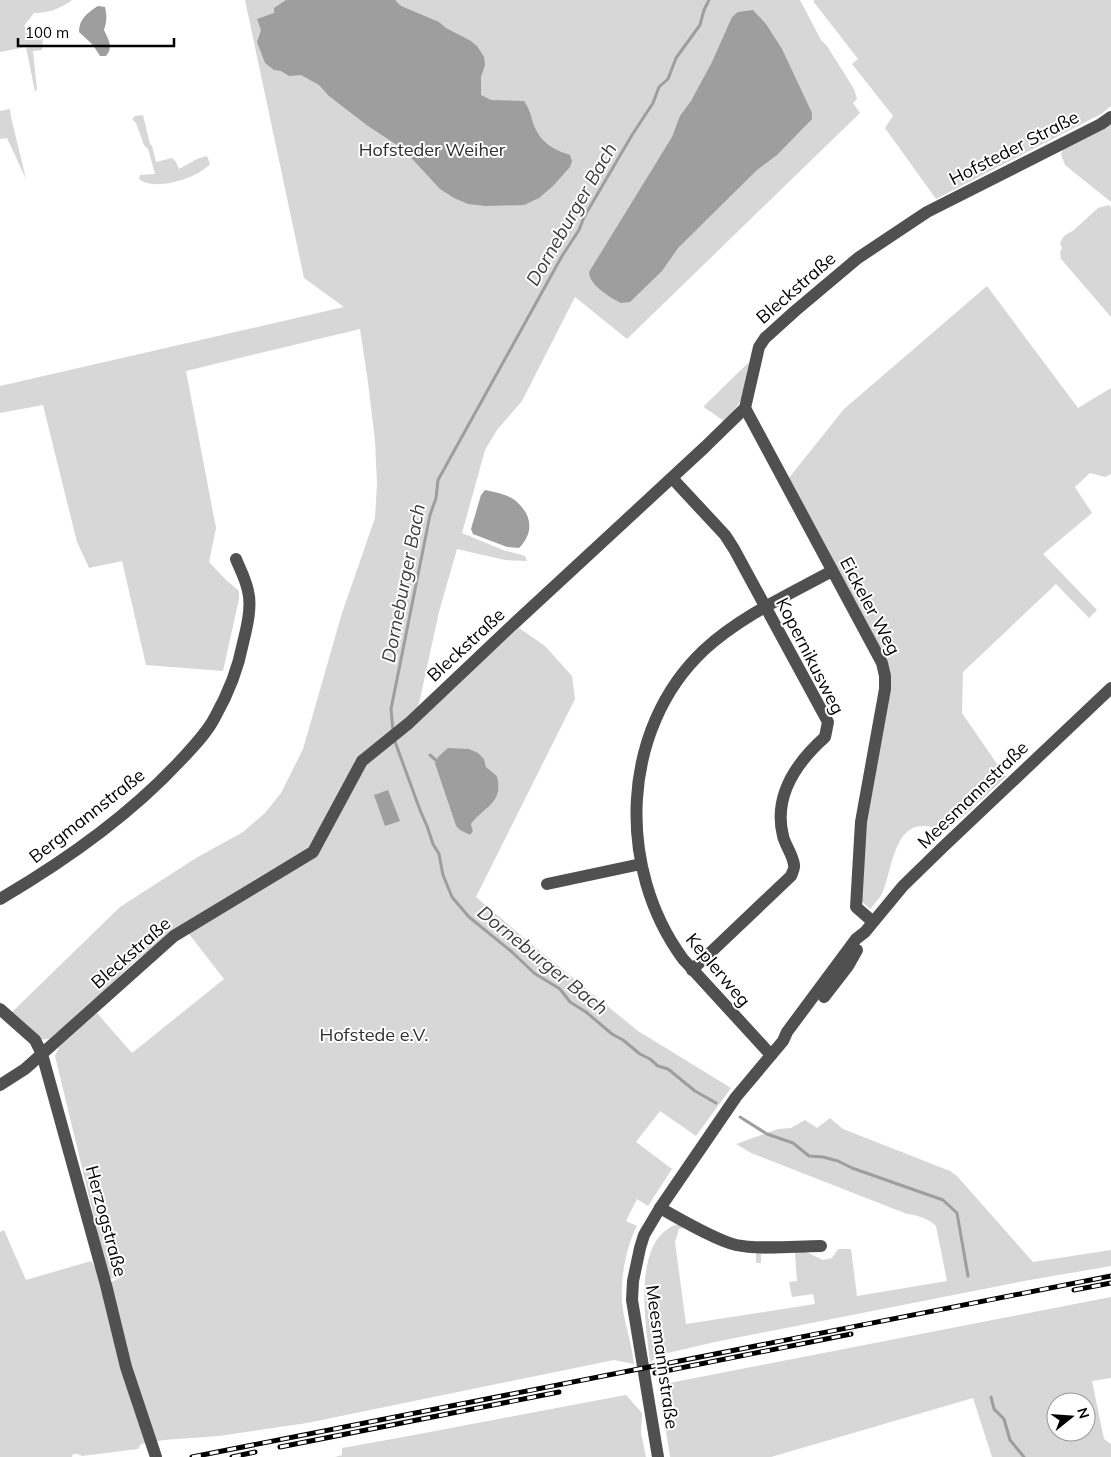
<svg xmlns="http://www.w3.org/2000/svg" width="1111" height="1457" font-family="Mulish,sans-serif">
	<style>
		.green { fill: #d7d7d7; fill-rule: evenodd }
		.water { fill: #9e9e9e }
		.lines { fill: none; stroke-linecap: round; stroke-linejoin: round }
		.stream { stroke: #9e9e9e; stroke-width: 3 }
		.minor { stroke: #505050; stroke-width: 12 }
		.rail-casing { stroke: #000; stroke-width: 5 }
		.rail { stroke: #fff; stroke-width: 3; stroke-dasharray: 9; stroke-linecap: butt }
		.labels { text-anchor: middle; stroke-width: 4; stroke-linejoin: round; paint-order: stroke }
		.street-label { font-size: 18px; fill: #000; stroke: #fff }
		.park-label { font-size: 18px; fill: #2e2e2e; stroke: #fff }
		.water-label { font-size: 19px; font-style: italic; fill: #3f3f3f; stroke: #fff }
	</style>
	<rect width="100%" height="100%" fill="#fff"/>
	<g class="green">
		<path d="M 0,0 L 72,0 C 60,9 48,13 34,13 L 24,26 L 43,38 L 42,50 L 33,51 L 37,89 L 35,92 L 26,47 L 0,52 Z"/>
		<path d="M 245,0 L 800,0 L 821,40 L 827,46 L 854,89 L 857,99 L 853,103 L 860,113 L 627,339 L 575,297 L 522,401 L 497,430 L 485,450 L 462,533 L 503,550 L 525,556 L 527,561 L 505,560 L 457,549 L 439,612 L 418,708 L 413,722 L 519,628 L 545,646 L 572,676 L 575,699 L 476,897 L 524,938 L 638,1031 L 731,1088 L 696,1136 L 660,1111 L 636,1142 L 672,1169 L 648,1206 L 637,1199 L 626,1221 L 637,1226 C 625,1248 619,1286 623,1310 C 626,1328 632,1346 634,1364 L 614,1360 L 307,1423 L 219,1436 L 164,1440 L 141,1444 L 138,1449 L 82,1456 L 78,1454 L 73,1454 L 72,1457 L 0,1457 L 0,1232 L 4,1230 L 26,1280 L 91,1261 L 106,1285 L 121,1277 L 109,1279 L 55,1056 L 59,1047 L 97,1013 L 132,1053 L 224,979 L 189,934 L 172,934 L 136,960 L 89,1006 L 49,1039 L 35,1040 L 12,1012 L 120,907 L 196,858 L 243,832 L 265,813 L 281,793 L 303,749 L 342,613 L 375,518 L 377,484 L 375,441 L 368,382 L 360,329 L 186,371 L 216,528 L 209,562 L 226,580 L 239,591 L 239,599 L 223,671 L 146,665 L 122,561 L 89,568 L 77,542 L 43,405 L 0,413 L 0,386 L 344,307 L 304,278 ZM 484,759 L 486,767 L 497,776 C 504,803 485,806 471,824 L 473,831 L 470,835 L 456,826 L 435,765 Z"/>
		<polygon points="815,0 1111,0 1111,106 1101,114 936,199 885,128 893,116 852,64 858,59 813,1"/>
		<polygon points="10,109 11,117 26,179 7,138 0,139 0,111"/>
		<path d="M 143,115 L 150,144 L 152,146 L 156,162 L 172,158 L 176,162 L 179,169 L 197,159 L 207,156 L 210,164 C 198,178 154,192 139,179 L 140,175 L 155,174 L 148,149 L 144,145 L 136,123 L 132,119 L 135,116 Z"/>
		<polygon points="1111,121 1111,202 1065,165 1061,155 1063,148"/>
		<polygon points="1109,205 1111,207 1111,317 1061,259 1060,252 1062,248 1060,243 1064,236 1074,230 1098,208"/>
		<path d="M 987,286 L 1078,408 L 1111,388 L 1111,474 L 1105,477 L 1090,473 L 1075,487 L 1092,513 L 1043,554 L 1097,610 L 1089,618 L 1056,584 L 963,672 L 962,713 L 1006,777 L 958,821 L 956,818 L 948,824 L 950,828 L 946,832 C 939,830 931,826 924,826 C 893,825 892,873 882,894 C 879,899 874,904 870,909 L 860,900 L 864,831 L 889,686 L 788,479 L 844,409 Z"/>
		<polygon points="749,362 742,398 736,408 724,421 705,408 704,406"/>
		<path d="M 830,1118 L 843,1129 L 950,1171 L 957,1176 L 1033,1262 L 1111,1250 L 1111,1266 L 1024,1281 L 715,1342 L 663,1354 L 650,1362 C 646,1326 633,1250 669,1228 C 675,1224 680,1223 687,1227 L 679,1229 L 675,1242 L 686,1324 L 815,1304 L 813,1294 L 792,1297 L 789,1282 L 797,1281 L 795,1253 L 761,1254 L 761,1263 L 756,1263 L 756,1251 L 800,1249 L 823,1260 L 832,1258 L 838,1249 L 851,1249 L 857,1296 L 947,1281 L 936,1226 C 929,1219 918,1215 907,1214 L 751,1153 L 736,1144 L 778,1129 L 791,1128 L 805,1120 L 817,1128 Z"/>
		<path d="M 1111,1297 L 1111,1378 L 1092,1381 L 1104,1439 L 1111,1444 L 1111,1457 L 992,1457 L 973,1398 L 771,1457 L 670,1457 L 659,1385 ZM 1056,1402 L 1086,1402 L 1086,1432 L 1056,1432 Z"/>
		<path d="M 626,1395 L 642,1413 L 641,1433 L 646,1457 L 335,1457 L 342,1455 L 342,1448 C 437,1432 531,1412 626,1395 Z"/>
	</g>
	<g class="water">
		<path d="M 286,0 L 395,0 L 401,6 L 439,22 L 446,28 L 471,41 L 477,46 L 484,57 L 485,65 L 481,77 L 481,95 L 491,100 L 524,101 C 529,108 531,115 533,123 C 540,142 552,149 570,155 L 572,161 L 570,167 L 553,186 L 539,198 L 524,205 L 486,206 L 468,204 L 454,198 L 440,189 L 403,149 L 368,126 L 329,96 L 319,85 L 301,75 L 289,76 L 281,71 L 274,70 L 265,63 L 257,42 L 261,30 L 257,19 L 274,13 L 274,8 Z"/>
		<path d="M 98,6 L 105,7 C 107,16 107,21 104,30 C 108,39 114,47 106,56 L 100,56 L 93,45 L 79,32 C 79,19 87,13 98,6 Z"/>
		<path d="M 753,10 L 766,24 L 782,49 L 812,113 L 812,119 L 777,155 L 757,170 L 678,248 L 662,271 L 630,302 L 621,303 C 611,298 589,285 589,272 L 672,137 L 680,116 L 691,101 L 712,62 L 732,17 L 738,12 Z"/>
		<path d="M 485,490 C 495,492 511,495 518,503 C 533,517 533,534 519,548 L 507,547 L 473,534 L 471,529 L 481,495 Z"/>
		<path d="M 448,748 L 469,749 L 478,753 L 484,759 L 486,767 L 497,776 C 504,803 485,806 471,824 L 473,831 L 470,835 L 460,830 L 456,826 L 435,764 L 438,757 Z"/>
		<polygon points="388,790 400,821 385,826 374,795"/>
	</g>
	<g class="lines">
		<g class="stream">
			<polyline points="393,731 391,709 430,515 436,498 438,480 562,256 579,230 584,217 632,135 653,103 659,87 668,79 676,58 700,25 704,10 709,0"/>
			<polyline points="394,739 420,810 427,826 433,844 439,854 443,875 452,897 469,917 512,952 534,973 560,989 570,1002 586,1012 612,1034 623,1040 640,1054 650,1059 658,1066 668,1069 695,1091 716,1103"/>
			<polyline points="430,755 438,762"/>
			<polyline points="740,1117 767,1134 793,1143 809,1156 823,1157 838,1161 852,1168 943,1200 957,1213 968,1276"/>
			<polyline points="991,1397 994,1409 1004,1419 1010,1440 1024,1457"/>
		</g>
		<g class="minor">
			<polyline points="745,408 882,663 885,676 885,689 861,822 856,907 872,921"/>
			<path d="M 672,478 L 725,535 L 734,549 L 828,722 L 825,737 C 797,762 773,796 783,836 C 785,845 793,855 794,865 C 795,868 792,873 791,876 L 692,970"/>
			<polyline points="547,884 641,864"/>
			<path d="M 0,899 C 65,861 128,817 180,761 C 192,748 207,733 215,717 C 228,694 238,669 243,643 C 247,627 252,606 248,591 C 246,580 240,569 236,559"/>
			<polyline points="824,997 848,966 857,950"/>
			<polyline points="0,1009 35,1040 42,1054 106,1285 126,1367 156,1457"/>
			<path d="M 771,1055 L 683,959 C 616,868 620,729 704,650 C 741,616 788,595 832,571"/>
			<polyline points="0,1085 25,1069 174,936 313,852 362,761 409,723 504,633 705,447 745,408 759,347 765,338 795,311 858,258 927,212 1101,124 1111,117"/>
			<path d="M 660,1208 C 680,1219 715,1240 736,1245 C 759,1250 797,1246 821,1246"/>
			<polyline points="658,1457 632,1300 633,1281 640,1248 644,1235 660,1208 736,1097 783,1041 787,1032 856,939 865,932 903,886 942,848 1111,688"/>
		</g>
		<g class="rail-casing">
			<g id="rail">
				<polyline points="1074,1290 1111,1283"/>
				<polyline points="655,1373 851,1334"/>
				<polyline points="280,1447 559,1392"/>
				<polyline points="192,1457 1111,1276"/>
				<polyline points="232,1457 255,1452"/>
			</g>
		</g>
		<use href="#rail" class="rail"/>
	</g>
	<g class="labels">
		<g class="street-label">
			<text transform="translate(1014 148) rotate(-27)" y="6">Hofsteder Straße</text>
			<text transform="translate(796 288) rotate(-41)" y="6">Bleckstraße</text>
			<text transform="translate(870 606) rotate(62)" y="6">Eickeler Weg</text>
			<text transform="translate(466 645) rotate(-43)" y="6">Bleckstraße</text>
			<text transform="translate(810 656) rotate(63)" y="6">Kopernikusweg</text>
			<text transform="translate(973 795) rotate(-44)" y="6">Meesmannstraße</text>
			<text transform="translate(87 816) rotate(-38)" y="6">Bergmannstraße</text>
			<text transform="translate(131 953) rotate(-41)" y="6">Bleckstraße</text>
			<text transform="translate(718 970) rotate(50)" y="6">Keplerweg</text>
			<text transform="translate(106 1221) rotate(75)" y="6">Herzogstraße</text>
			<text transform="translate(662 1357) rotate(82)" y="6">Meesmannstraße</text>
		</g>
		<g class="park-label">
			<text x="432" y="156">Hofsteder Weiher</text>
			<text x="374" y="1041">Hofstede e.V.</text>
		</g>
		<g class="water-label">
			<text transform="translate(571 214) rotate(-60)" y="7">Dorneburger Bach</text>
			<text transform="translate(403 583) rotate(-79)" y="7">Dorneburger Bach</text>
			<text transform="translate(543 960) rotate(39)" y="7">Dorneburger Bach</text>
		</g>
	</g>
	<g transform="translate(1071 1417) rotate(73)"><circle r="24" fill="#ffffff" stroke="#999999"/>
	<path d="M0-4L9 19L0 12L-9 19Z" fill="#000000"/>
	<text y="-8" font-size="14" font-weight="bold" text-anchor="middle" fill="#000000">N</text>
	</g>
	<path d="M18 38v8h156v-8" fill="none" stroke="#000000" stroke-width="2.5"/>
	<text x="25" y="38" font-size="15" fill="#000000" stroke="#ffffff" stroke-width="4" paint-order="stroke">100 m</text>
</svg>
